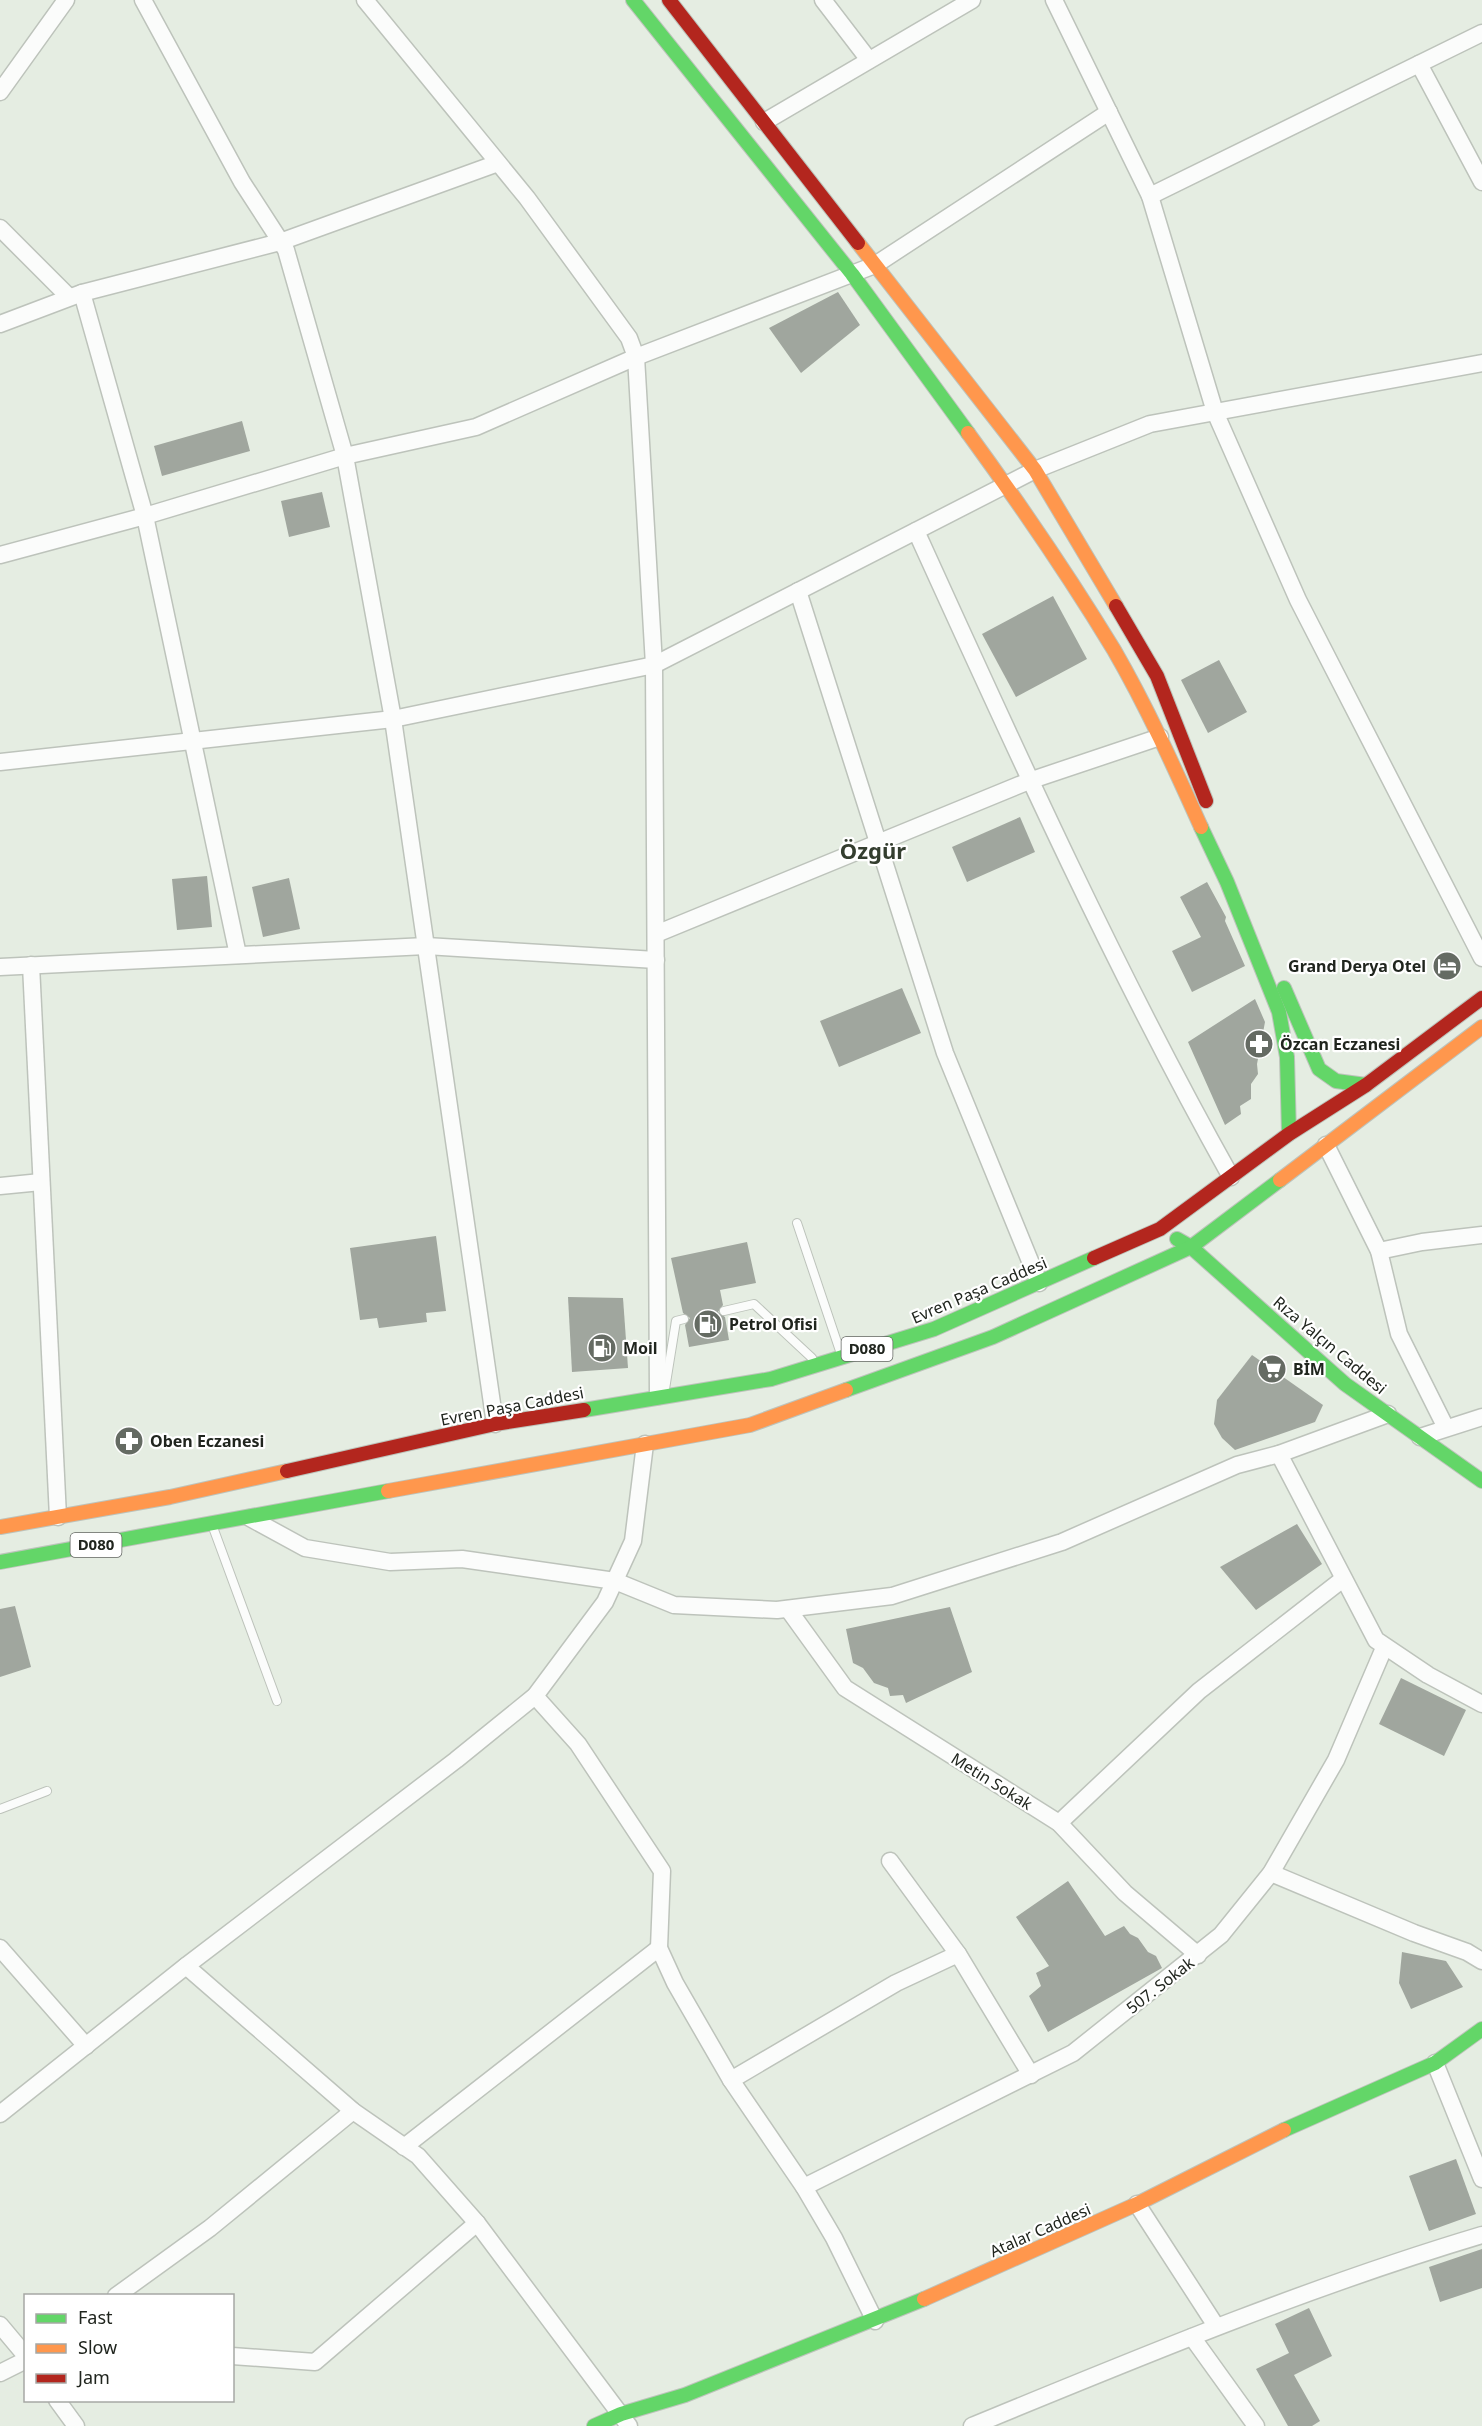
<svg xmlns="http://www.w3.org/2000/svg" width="1482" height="2426" font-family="'Noto Sans',sans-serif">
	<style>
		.building { fill: #a0a69e }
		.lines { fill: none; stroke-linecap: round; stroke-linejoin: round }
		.lane-casing { stroke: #bdc3bb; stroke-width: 10 }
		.street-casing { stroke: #bdc3bb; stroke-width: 19 }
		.fast-casing { stroke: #bdc3bb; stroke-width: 16 }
		.slow-casing { stroke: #bdc3bb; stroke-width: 16 }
		.jam-casing { stroke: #bdc3bb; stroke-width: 16 }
		.lane { stroke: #fbfcfb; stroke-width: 8 }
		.street { stroke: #fbfcfb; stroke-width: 16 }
		.fast { stroke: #63d668; stroke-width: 14 }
		.slow { stroke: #ff974d; stroke-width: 14 }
		.jam { stroke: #b3261e; stroke-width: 14 }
		.labels { text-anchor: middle; stroke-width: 4.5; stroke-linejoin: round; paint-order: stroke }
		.shield { fill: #fff; stroke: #636662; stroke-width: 1.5 }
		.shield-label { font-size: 15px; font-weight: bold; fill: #20251e }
		.poi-label { font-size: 16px; font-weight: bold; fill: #20251e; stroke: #fff; text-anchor: start }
		.street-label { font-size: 16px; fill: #20251e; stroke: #fff }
		.district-label { font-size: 22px; font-weight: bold; fill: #343e2f; stroke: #fff }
	</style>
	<rect width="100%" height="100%" fill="#e5ede2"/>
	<g class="building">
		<polygon points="838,292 860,325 801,373 769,328"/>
		<polygon points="242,421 250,451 162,476 154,446"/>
		<polygon points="322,492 330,527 289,537 281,501"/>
		<polygon points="1053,596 1087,659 1016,697 982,634"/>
		<polygon points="1219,660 1247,712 1208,733 1181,680"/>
		<polygon points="1020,817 1035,852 967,882 952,847"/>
		<polygon points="207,876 212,927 177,930 172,879"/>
		<polygon points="289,878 300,929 263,937 252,887"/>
		<polygon points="1207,882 1226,917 1225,921 1245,966 1192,992 1172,951 1201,937 1180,897"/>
		<polygon points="902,988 921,1033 839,1067 820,1021"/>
		<polygon points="1255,999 1265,1022 1257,1064 1258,1074 1251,1084 1251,1099 1240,1106 1241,1114 1225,1125 1188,1042"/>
		<polygon points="436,1236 446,1311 426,1313 427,1322 379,1328 377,1318 360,1320 350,1248"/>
		<polygon points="747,1242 756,1283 720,1290 723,1305 718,1312 725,1317 729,1340 689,1347 685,1325 690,1318 683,1313 671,1258"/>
		<polygon points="568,1297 623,1298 628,1368 572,1372"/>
		<polygon points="1252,1355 1323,1405 1315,1422 1235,1450 1222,1438 1214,1424 1217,1400"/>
		<polygon points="1297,1524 1322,1564 1256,1610 1220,1567"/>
		<polygon points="15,1606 31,1667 0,1677 0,1609"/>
		<polygon points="950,1607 972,1672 906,1703 903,1695 890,1696 888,1688 874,1683 863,1668 853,1663 846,1629"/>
		<polygon points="1401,1678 1466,1710 1444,1756 1379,1724"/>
		<polygon points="1068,1881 1105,1936 1124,1926 1130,1934 1138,1938 1148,1952 1156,1956 1162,1968 1048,2032 1029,1996 1041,1986 1036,1973 1049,1966 1016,1917"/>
		<polygon points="1402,1952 1446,1961 1463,1987 1411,2009 1399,1983"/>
		<polygon points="1456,2159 1476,2214 1429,2231 1409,2176"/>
		<polygon points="1482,2249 1482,2288 1440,2302 1429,2267"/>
		<polygon points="1309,2308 1332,2356 1294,2375 1320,2421 1312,2426 1288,2426 1256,2369 1289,2353 1275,2324"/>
	</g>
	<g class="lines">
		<g class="lane-casing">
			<g id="lane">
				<polyline points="797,1223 840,1351"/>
				<polyline points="724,1311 754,1304 812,1358"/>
				<polyline points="665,1389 676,1321 684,1319"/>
				<polyline points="214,1530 277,1701"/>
				<polyline points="0,1809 47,1791"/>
			</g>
		</g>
		<g class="street-casing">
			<g id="street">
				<polyline points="143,0 242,182 286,250 345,456 393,719 495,1424"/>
				<polyline points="365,0 527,198 629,338 636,357 654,665 658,1396"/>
				<polyline points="823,0 869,60"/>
				<polyline points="1054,0 1150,196 1215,412 1298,600 1482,958"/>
				<polyline points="1419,64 1482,182"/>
				<polyline points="0,92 66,0"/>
				<polyline points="764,122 972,0"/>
				<polyline points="1150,196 1482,33"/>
				<polyline points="0,228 69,297"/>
				<polyline points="82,293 145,516 238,955"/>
				<polyline points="0,324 82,293 280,242 498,163"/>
				<path d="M 916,531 C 1015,749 1114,968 1231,1177"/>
				<polyline points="0,555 145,516 345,456 476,427 636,357 875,265 1109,112"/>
				<polyline points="798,591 945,1053 1039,1283"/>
				<polyline points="0,762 393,719 654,665 1035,470 1150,424 1482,363"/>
				<polyline points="656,934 1029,781 1160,737"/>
				<polyline points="31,965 58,1517"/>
				<polyline points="0,967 426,946 656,960"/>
				<polyline points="1326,1145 1379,1251 1399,1334 1446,1428"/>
				<polyline points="0,1186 41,1182"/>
				<polyline points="1379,1251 1422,1242 1482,1235"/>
				<polyline points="1420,1437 1482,1417"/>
				<polyline points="1279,1454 1376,1640 1428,1675 1482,1704"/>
				<polyline points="250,1518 305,1548 390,1562 462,1559 615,1581 674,1605 777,1610 892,1596 1062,1542 1237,1465 1279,1454 1388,1414"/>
				<polyline points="788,1609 845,1688 1059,1823 1125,1893 1198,1955"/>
				<polyline points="535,1696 578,1744 662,1871 659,1948 675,1983 731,2080 804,2187 834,2238 875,2321"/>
				<polyline points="1059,1823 1199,1691 1343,1579"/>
				<polyline points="890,1861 958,1954"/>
				<polyline points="1271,1873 1414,1933 1467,1952 1482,1961"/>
				<polyline points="0,1948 86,2046"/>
				<polyline points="186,1966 353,2111 418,2156 477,2223 629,2426"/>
				<polyline points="1435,2063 1482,2179"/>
				<polyline points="731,2080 896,1983 958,1954 1031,2075"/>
				<polyline points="0,2114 186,1966 456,1760 535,1696 605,1602 633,1541 645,1444"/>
				<polyline points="404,2147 659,1948"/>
				<polyline points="804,2187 1073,2053 1221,1935 1271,1873 1336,1760 1384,1648"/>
				<polyline points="1137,2204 1216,2326"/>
				<polyline points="116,2296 210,2228 353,2111"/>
				<polyline points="0,2325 26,2356"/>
				<polyline points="1192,2337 1256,2426"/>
				<polyline points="232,2356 315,2362 477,2223"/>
				<polyline points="0,2373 26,2360"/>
				<polyline points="57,2400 76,2426"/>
				<path d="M 972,2426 C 1140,2357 1308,2287 1482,2235"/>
			</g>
		</g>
		<g class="fast-casing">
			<g id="fast">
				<polyline points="633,0 852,274 968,433"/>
				<polyline points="1201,827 1227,882 1279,1012 1287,1057 1289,1134"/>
				<polyline points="1284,988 1319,1069 1336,1081 1366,1085"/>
				<polyline points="1177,1239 1191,1247 1345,1384 1482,1481"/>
				<polyline points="846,1390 993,1337 1191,1247 1280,1180"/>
				<polyline points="584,1410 771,1379 934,1329 1094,1258"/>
				<polyline points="0,1562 388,1491"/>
				<polyline points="1284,2130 1435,2063 1482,2029"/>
				<polyline points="594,2426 621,2414 685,2395 924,2299"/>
			</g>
		</g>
		<g class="slow-casing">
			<g id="slow">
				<polyline points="858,243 1035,470 1116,606"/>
				<path d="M 968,433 C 1019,503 1069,576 1114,650 C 1147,707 1174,767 1201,827"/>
				<polyline points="1280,1180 1482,1027"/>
				<polyline points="388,1491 750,1425 846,1390"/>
				<polyline points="0,1527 170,1497 287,1471"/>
				<polyline points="924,2299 1137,2204 1284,2130"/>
			</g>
		</g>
		<g class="jam-casing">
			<g id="jam">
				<polyline points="669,0 858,243"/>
				<polyline points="1116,606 1157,676 1206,801"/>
				<polyline points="1094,1258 1160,1229 1289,1134 1366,1085 1482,998"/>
				<polyline points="287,1471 495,1424 584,1410"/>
			</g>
		</g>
		<use href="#lane" class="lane"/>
		<use href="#street" class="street"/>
		<use href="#fast" class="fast"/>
		<use href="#slow" class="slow"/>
		<use href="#jam" class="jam"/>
	</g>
	<defs>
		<g id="hotel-disc" transform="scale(1.5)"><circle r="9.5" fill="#656b63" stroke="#fff"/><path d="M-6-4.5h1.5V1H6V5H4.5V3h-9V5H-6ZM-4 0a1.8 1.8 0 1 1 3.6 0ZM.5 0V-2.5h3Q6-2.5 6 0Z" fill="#fff"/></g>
		<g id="pharmacy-disc" transform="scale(1.5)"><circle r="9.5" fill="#656b63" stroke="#fff"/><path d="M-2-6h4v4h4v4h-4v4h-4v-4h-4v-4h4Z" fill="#fff"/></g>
		<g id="fuel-disc" transform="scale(1.5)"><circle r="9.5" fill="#656b63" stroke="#fff"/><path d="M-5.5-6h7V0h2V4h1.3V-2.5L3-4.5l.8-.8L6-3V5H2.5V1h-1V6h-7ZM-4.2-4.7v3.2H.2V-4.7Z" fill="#fff"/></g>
		<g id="supermarket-disc" transform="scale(1.5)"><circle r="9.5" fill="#656b63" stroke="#fff"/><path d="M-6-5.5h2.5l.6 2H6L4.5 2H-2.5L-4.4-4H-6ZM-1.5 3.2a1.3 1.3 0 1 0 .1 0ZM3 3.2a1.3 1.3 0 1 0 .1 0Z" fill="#fff"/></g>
	</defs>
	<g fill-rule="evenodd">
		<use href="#hotel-disc" x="1447" y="966"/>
		<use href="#pharmacy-disc" x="1259" y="1044"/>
		<use href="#fuel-disc" x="708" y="1324"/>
		<use href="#fuel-disc" x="602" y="1348"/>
		<use href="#supermarket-disc" x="1272" y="1369"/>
		<use href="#pharmacy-disc" x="129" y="1441"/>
	</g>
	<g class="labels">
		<g class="shield">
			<rect x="841.5" y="1337" width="51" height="24" rx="4.5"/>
			<rect x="70.5" y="1533" width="51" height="24" rx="4.5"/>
		</g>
		<g class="shield-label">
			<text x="867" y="1354">D080</text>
			<text x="96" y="1550">D080</text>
		</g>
		<g class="poi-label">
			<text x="1426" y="972" text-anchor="end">Grand Derya Otel</text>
			<text x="1280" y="1050">Özcan Eczanesi</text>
			<text x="729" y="1330">Petrol Ofisi</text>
			<text x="623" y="1354">Moil</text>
			<text x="1293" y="1375">BİM</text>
			<text x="150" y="1447">Oben Eczanesi</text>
		</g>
		<g class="street-label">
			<text transform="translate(979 1290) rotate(-23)" y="6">Evren Paşa Caddesi</text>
			<text transform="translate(1330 1345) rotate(40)" y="6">Rıza Yalçın Caddesi</text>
			<text transform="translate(512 1406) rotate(-11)" y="6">Evren Paşa Caddesi</text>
			<text transform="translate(992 1781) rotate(32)" y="6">Metin Sokak</text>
			<text transform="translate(1160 1985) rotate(-38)" y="6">507. Sokak</text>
			<text transform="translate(1040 2230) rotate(-24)" y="6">Atalar Caddesi</text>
		</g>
		<g class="district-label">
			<text x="873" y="859">Özgür</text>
		</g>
	</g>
	<rect x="24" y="2294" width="210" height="108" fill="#ffffff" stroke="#a6a8a5" stroke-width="1.5"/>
	<rect x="36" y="2314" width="30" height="9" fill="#63d668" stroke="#a6a8a5" stroke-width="1.5"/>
	<text x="78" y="2324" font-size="18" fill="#20251e">Fast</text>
	<rect x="36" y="2344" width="30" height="9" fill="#ff974d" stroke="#a6a8a5" stroke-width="1.5"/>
	<text x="78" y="2354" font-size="18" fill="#20251e">Slow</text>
	<rect x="36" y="2374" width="30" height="9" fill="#b3261e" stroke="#a6a8a5" stroke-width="1.5"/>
	<text x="78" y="2384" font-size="18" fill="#20251e">Jam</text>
</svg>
